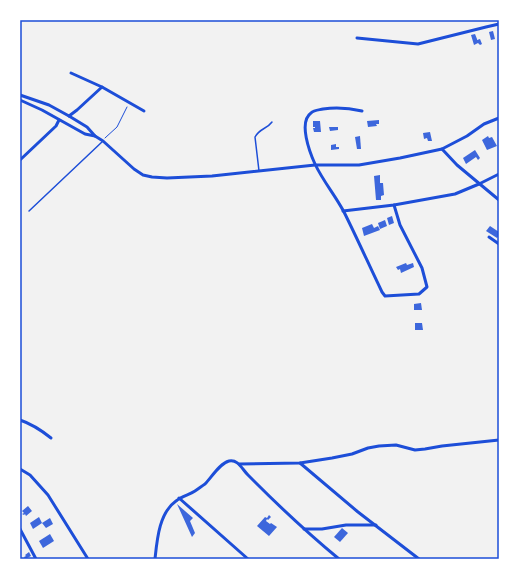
<svg xmlns="http://www.w3.org/2000/svg" width="519" height="579" font-family="Figtree,sans-serif">
	<style>
		.building { fill: #3d67dc }
		.lines { fill: none; stroke-linecap: round; stroke-linejoin: round }
		.path { stroke: #1d4ed8; stroke-width: 1 }
		.service { stroke: #1d4ed8; stroke-width: 1.5 }
		.minor { stroke: #1d4ed8; stroke-width: 3 }
		.neatline { fill: none; stroke: #1d4ed8; stroke-width: 1.5 }
	</style>
	<rect width="100%" height="100%" fill="#f2f2f2"/>
	<g class="building">
		<polygon points="493,31 495,39 491,40 489,32"/>
		<polygon points="475,34 477,39 477,40 480,39 482,44 480,45 478,43 474,45 471,35"/>
		<polygon points="379,120 379,124 376,124 377,126 368,127 367,121"/>
		<polygon points="313,121 320,121 321,132 314,132 313,128 315,128 315,127 313,127"/>
		<polygon points="329,127 338,127 338,130 330,131"/>
		<polygon points="430,132 432,141 428,141 427,138 424,139 423,133"/>
		<polygon points="360,136 361,149 357,149 355,137"/>
		<polygon points="488,136 489,138 492,137 497,146 487,150 482,140"/>
		<polygon points="336,144 336,147 339,147 339,149 331,150 331,145"/>
		<polygon points="475,150 480,158 478,160 476,157 466,164 463,158"/>
		<polygon points="380,175 380,183 383,183 384,195 381,196 381,200 376,200 374,176"/>
		<polygon points="392,216 394,223 389,225 387,218"/>
		<polygon points="385,220 387,226 380,229 378,223"/>
		<polygon points="372,224 374,228 378,226 380,230 364,236 362,228"/>
		<polygon points="490,226 499,232 499,235 497,238 486,231"/>
		<polygon points="406,263 407,265 413,263 414,267 401,273 400,269 398,270 396,267"/>
		<polygon points="421,303 422,310 414,310 414,304"/>
		<polygon points="415,323 422,323 423,330 415,330"/>
		<polygon points="177,504 193,518 190,521 195,533 192,537"/>
		<polygon points="28,506 32,511 26,516 25,514 24,515 22,514 24,513 22,511"/>
		<polygon points="269,515 271,517 268,520 267,519 266,521 270,524 271,523 277,527 269,536 257,526 265,517 267,518"/>
		<polygon points="39,517 42,523 33,529 30,523"/>
		<polygon points="50,518 53,524 46,528 42,523"/>
		<polygon points="342,528 348,533 340,542 334,537"/>
		<polygon points="50,534 54,541 43,548 39,541"/>
		<polygon points="29,552 31,556 25,559 24,557 26,556 25,555"/>
	</g>
	<g class="lines">
		<polyline class="path" points="105,138 117,127 127,107"/>
		<g class="service">
			<path d="M 259,171 L 255,137 C 260,128 267,129 272,122"/>
			<polyline points="29,211 103,141"/>
		</g>
		<g class="minor">
			<polyline points="357,38 418,44 486,27 499,24"/>
			<polyline points="71,73 102,87 144,111"/>
			<polyline points="20,95 49,105 69,116 87,127 95,136 103,141 134,169 143,175 152,177 167,178 212,176 315,165 359,165 400,158 442,149 467,136 484,124 499,118"/>
			<polyline points="20,100 42,110 85,134 95,136"/>
			<path d="M 362,111 C 349,108 336,107 323,109 C 319,110 314,110 311,113 C 298,122 310,153 315,164 C 323,181 335,195 344,212 C 357,238 369,265 382,292 L 385,296 L 419,294 L 427,287 L 422,268 L 400,225 L 394,205"/>
			<polyline points="69,116 77,110 102,87"/>
			<polyline points="442,149 457,165 499,200"/>
			<polyline points="20,160 56,126 59,120"/>
			<polyline points="343,211 394,205 455,194 479,184 499,174"/>
			<polyline points="489,237 499,244"/>
			<path d="M 20,420 C 32,424 41,430 51,438"/>
			<polyline points="300,463 358,512 419,559"/>
			<polyline points="239,464 300,463 332,458 352,454 368,448 379,446 396,445 415,450 425,449 442,446 499,440"/>
			<polyline points="20,469 30,475 48,495 88,559"/>
			<polyline points="179,498 248,559"/>
			<polyline points="20,529 36,559"/>
			<polyline points="304,529 322,529 346,525 376,525"/>
			<path d="M 155,559 C 157,540 159,513 176,501 C 182,496 189,495 195,491 C 198,489 202,486 205,484 C 211,478 220,463 229,461 C 238,459 242,469 248,475 C 250,477 253,480 256,483 C 283,510 310,535 339,559"/>
		</g>
	</g>
	<rect width="519" height="579" fill="none" stroke="#ffffff" stroke-width="42"/>
	<rect x="21" y="21" width="477" height="537" class="neatline"/>
</svg>
